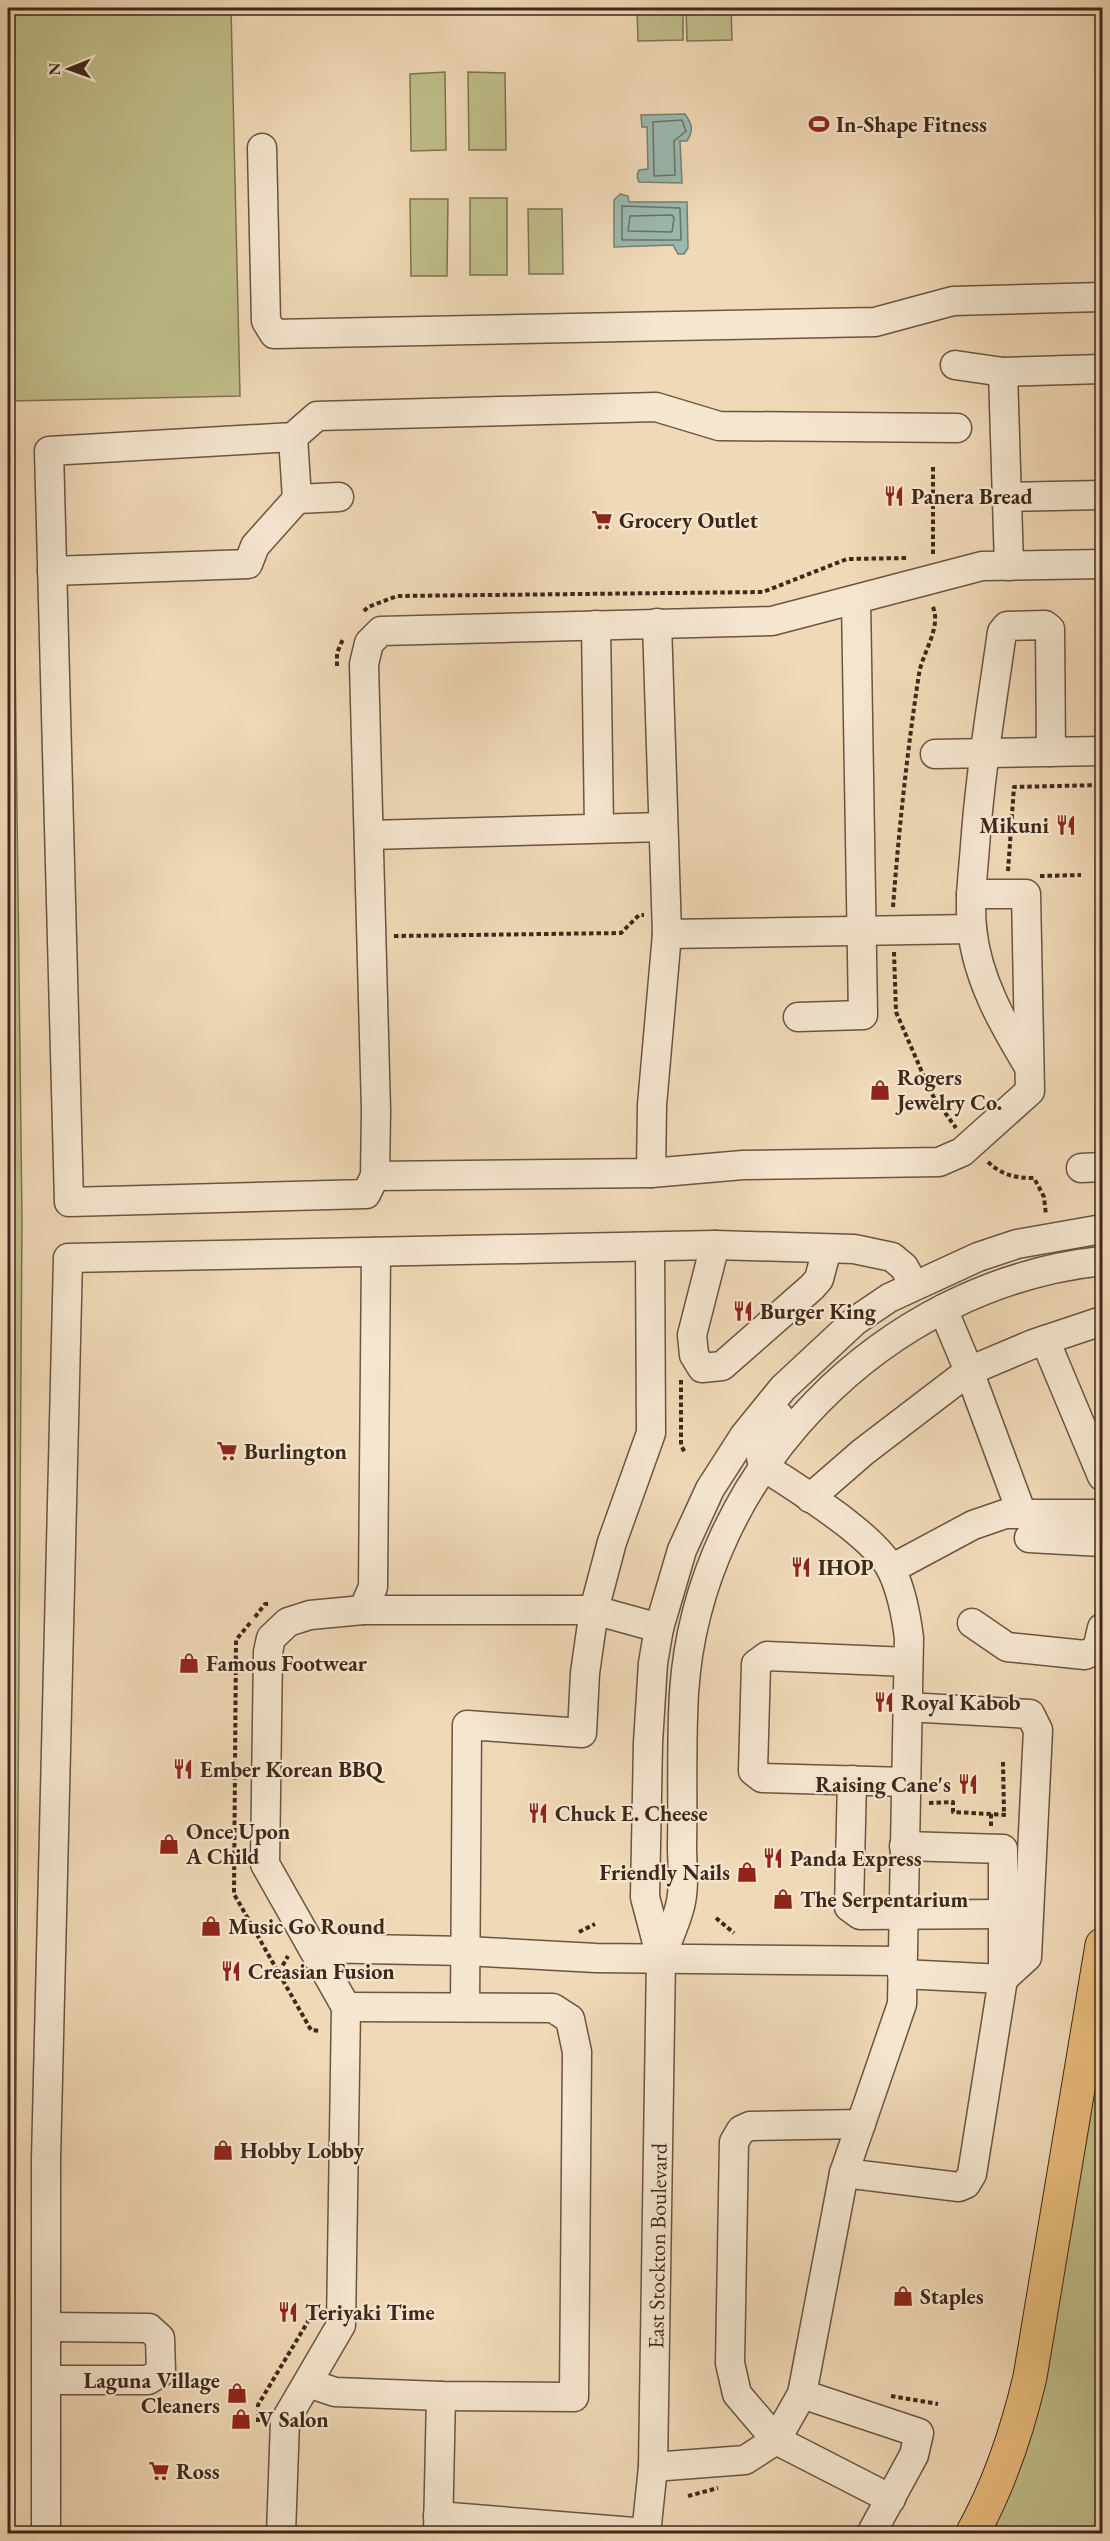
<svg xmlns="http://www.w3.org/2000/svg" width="1110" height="2541" font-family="'EB Garamond',serif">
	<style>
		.green { fill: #bfbe8a; stroke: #7f7252; stroke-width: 1.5 }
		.water { fill: #9abab0; stroke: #767f74; stroke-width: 1.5 }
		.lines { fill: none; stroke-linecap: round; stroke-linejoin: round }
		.shore { stroke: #6c7066; stroke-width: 1.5 }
		.minor-casing { stroke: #6b5442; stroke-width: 31 }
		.highway-casing { stroke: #3f271b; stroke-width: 35 }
		.path { stroke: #3f271b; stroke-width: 4; stroke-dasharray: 4.5 3; stroke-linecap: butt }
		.minor { stroke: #f5e6d0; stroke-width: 28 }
		.highway { stroke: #e8bc7c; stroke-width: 33 }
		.labels { text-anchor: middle; stroke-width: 4.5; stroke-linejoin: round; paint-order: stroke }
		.poi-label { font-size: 22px; font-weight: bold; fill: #3f271b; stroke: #f5e6d0; text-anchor: start }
		.street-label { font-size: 22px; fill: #3f271b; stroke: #f5e6d0 }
	</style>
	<rect width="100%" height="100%" fill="#f0d9b7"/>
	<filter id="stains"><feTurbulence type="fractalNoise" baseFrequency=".00333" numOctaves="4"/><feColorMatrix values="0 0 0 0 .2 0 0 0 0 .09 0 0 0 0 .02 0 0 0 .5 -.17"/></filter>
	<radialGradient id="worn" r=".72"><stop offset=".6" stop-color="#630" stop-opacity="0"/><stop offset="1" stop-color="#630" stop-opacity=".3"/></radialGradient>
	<g class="green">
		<polygon points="8,8 231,8 240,396 12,401 22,1219 13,2534 8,2533"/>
		<polygon points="637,8 683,8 683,40 638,41"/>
		<polygon points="686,8 731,8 732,40 687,41"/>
		<polygon points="445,72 446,150 411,151 410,74"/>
		<polygon points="468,72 505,73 506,150 469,150"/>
		<rect x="470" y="198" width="37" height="77"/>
		<polygon points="410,199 448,199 447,276 411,276"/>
		<polygon points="528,209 562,209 563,274 529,274"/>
		<polygon points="1102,2016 1102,2533 988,2534"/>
	</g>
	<g class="water">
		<path d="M 685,114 C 692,124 694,130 687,141 L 680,141 L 682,183 L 639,182 L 637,176 L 639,170 L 648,169 L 647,127 L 642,127 L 641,115 Z"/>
		<polygon points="620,194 628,196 629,202 687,202 688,248 684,254 678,254 673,245 614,247 614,200"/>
	</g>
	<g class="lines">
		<g class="shore">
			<polygon points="682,120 686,131 674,141 675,175 654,176 653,122"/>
			<polygon points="622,206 680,208 681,240 622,240"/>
			<polygon points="672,215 674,218 672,232 628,231 630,216"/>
		</g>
		<g class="minor-casing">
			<g id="minor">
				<polyline points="262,148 266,321 274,334 875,322 953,301 1102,297"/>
				<polyline points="955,365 1003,372 1102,369"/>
				<polyline points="1003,372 1009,566"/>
				<polyline points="957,428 719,426 656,407 317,416 293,437 49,451 69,1202 366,1194 375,1176 376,1111 364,664 369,643 381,631 772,621 982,566 1102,564"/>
				<polyline points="293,437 297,499"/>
				<polyline points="1007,497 1102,495"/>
				<polyline points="52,571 248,564 255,546 297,499 339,497"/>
				<polyline points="596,625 599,828"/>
				<polyline points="935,754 1102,751"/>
				<polyline points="369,835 663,827"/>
				<polyline points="667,934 972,929"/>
				<polyline points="798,1017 863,1015 856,600"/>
				<path d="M 1029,1067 C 1003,1024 977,979 972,928 C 969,901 973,873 975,846 C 980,774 992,703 1002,632 L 1007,626 L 1045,625 L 1050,629 L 1051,752"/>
				<polyline points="1081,1168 1102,1167"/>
				<polyline points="651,1173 652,1105 667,934 657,623"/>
				<polyline points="375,1176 651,1173 743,1165 939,1162 962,1152 1030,1091 1026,894 971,894"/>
				<polyline points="715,1245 692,1335 694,1355 702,1368 722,1366 812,1287 819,1279 827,1249"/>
				<polyline points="943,1309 969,1371 1022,1514"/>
				<polyline points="1045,1340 1102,1476"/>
				<polyline points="810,1498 863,1452 969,1371 1033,1344 1102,1321"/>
				<polyline points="1029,1538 1102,1542"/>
				<polyline points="891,1569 973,1525 1005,1514 1102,1514"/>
				<polyline points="363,1610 373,1587 376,1252"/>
				<polyline points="972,1623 1007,1647 1085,1655 1097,1649 1102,1628"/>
				<polyline points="852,1780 849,1907 860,1915 1003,1914"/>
				<polyline points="906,1782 762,1778 753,1771 756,1664 767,1656 908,1662"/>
				<polyline points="313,1948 466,1951 596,1958 902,1961"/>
				<path d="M 661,1958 C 667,1941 676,1923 680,1906 C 685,1888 682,1865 682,1846 C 683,1795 681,1744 684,1693 C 698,1472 884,1284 1102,1261"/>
				<polyline points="902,1974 1003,1979 1027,1957 1038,1730 1030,1714 907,1707"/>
				<polyline points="465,2007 467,1725 582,1733 585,1673 594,1610 612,1542 651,1433 650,1247"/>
				<polyline points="861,2124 750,2126 741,2130 734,2142 730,2363 737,2394 776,2440 891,2499"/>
				<polyline points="844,2173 959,2187 966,2184 972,2174 1003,1979 1003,1849 904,1846"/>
				<polyline points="47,2380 148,2380 161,2372 160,2338 149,2328 48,2327"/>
				<polyline points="308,2383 335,2392 441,2396 574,2397 577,2052 570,2019 553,2008 346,2007"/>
				<polyline points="802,2394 919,2433 914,2455 871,2534"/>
				<path d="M 653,2467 L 745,2460 L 776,2440 L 802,2394 L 844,2173 L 902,2004 L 909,1638 C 906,1614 902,1592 892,1571 C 875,1535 797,1489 763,1466 C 756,1442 764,1435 779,1416"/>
				<polyline points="438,2516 646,2533"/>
				<polyline points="46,2534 46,2160 68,1258 715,1245 854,1249 892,1257 904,1267 914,1285"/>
				<polyline points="281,2534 285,2421 341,2325 346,2007 265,1864 268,1652 271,1638 288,1622 310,1615 363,1610 594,1610 659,1628"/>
				<polyline points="438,2534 441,2396"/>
				<polyline points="646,2534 653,2467 661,1958 645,1897 648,1743 653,1663 659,1628 682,1550 710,1489 744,1436 783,1388 855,1321 889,1298 978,1257 1017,1244 1102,1229"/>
			</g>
		</g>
		<g class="highway-casing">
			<path id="highway" d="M 972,2534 C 1000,2484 1017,2432 1030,2377 L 1102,1945"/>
		</g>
		<g class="path">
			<polyline points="933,467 933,556"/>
			<polyline points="364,611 368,607 397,596 763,592 847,559 907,558"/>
			<polyline points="337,666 337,653 343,639"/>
			<polyline points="1008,871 1014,787 1102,785"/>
			<polyline points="1040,876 1081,875"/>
			<path d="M 893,907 C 899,829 907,752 919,674 C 922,653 943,626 932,605"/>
			<polyline points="394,936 621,933 639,915 644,915"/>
			<polyline points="894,952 896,1012 931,1093 956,1128"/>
			<path d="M 988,1162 C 1002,1175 1015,1178 1034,1178 L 1044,1197 L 1046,1215"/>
			<polyline points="681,1380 681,1445 685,1453"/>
			<polyline points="255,1617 265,1604 271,1604"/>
			<polyline points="250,1623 236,1640 234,1894 311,2030 321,2031"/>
			<polyline points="1003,1762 1004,1814"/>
			<polyline points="929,1803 953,1802 953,1812 1008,1815"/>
			<polyline points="991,1814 991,1827"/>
			<polyline points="716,1918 734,1933"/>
			<polyline points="579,1932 595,1924"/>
			<polyline points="279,1972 288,1956"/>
			<polyline points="891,2396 938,2404"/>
			<polyline points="258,2422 258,2405 316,2308"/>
			<polyline points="688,2496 718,2488"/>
		</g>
		<use href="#minor" class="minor"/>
		<use href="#highway" class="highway"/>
	</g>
	<defs>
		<g id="stadium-bare" transform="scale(1.62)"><path d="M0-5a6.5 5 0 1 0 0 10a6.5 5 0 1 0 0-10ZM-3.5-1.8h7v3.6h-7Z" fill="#8f2418" stroke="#f5e6d0" stroke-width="2.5" paint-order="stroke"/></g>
		<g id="restaurant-bare" transform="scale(1.62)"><path d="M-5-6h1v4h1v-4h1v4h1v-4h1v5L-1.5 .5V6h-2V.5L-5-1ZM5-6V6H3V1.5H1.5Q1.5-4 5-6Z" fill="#8f2418" stroke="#f5e6d0" stroke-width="2.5" paint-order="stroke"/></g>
		<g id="supermarket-bare" transform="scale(1.62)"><path d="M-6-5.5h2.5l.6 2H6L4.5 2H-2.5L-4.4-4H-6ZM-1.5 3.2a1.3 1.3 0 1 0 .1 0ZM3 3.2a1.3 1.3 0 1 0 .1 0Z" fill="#8f2418" stroke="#f5e6d0" stroke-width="2.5" paint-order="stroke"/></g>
		<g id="shop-bare" transform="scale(1.62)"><path d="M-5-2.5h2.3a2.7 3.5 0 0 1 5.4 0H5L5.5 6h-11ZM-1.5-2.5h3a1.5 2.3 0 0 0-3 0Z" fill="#8f2418" stroke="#f5e6d0" stroke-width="2.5" paint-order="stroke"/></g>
	</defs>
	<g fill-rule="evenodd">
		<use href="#stadium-bare" x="819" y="124"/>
		<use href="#restaurant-bare" x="894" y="496"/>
		<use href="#supermarket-bare" x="602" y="520"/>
		<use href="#restaurant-bare" x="1066" y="825"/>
		<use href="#shop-bare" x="880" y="1090"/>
		<use href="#restaurant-bare" x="743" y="1311"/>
		<use href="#supermarket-bare" x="227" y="1451"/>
		<use href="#restaurant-bare" x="801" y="1567"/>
		<use href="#shop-bare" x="189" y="1663"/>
		<use href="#restaurant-bare" x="884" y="1702"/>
		<use href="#restaurant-bare" x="183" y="1769"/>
		<use href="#restaurant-bare" x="968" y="1784"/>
		<use href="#restaurant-bare" x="538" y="1813"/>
		<use href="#shop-bare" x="169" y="1844"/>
		<use href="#restaurant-bare" x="773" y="1858"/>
		<use href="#shop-bare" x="747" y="1872"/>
		<use href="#shop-bare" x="783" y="1899"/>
		<use href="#shop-bare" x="211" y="1926"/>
		<use href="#restaurant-bare" x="231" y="1971"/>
		<use href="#shop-bare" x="223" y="2150"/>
		<use href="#shop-bare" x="903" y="2296"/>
		<use href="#restaurant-bare" x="288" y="2312"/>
		<use href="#shop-bare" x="237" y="2393"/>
		<use href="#shop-bare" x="241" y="2419"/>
		<use href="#supermarket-bare" x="159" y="2471"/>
	</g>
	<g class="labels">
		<g class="poi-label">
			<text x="836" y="132">In-Shape Fitness</text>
			<text x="911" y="504">Panera Bread</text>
			<text x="619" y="528">Grocery Outlet</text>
			<text x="1049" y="833" text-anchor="end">Mikuni</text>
			<text x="897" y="1085">Rogers<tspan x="897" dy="25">Jewelry Co.</tspan></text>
			<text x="760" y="1319">Burger King</text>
			<text x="244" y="1459">Burlington</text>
			<text x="818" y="1575">IHOP</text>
			<text x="206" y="1671">Famous Footwear</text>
			<text x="901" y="1710">Royal Kabob</text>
			<text x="200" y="1777">Ember Korean BBQ</text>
			<text x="951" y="1792" text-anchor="end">Raising Cane's</text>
			<text x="555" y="1821">Chuck E. Cheese</text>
			<text x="186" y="1839">Once Upon<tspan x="186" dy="25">A Child</tspan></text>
			<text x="790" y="1866">Panda Express</text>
			<text x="730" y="1880" text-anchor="end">Friendly Nails</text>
			<text x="800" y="1907">The Serpentarium</text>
			<text x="228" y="1934">Music Go Round</text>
			<text x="248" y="1979">Creasian Fusion</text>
			<text x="240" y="2158">Hobby Lobby</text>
			<text x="920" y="2304">Staples</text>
			<text x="305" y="2320">Teriyaki Time</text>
			<text x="220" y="2388" text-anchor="end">Laguna Village<tspan x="220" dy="25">Cleaners</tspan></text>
			<text x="258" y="2427">V Salon</text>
			<text x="176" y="2479">Ross</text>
		</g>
		<g class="street-label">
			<text transform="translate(657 2246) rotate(-89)" y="8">East Stockton Boulevard</text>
		</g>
	</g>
	<rect width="1110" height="2541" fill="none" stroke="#f0d9b7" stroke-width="30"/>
	<rect x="9" y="9" width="1092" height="2523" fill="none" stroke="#3f271b" stroke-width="3"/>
	<rect x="15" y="15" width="1080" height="2511" fill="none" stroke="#3f271b" stroke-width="1.5"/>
	<g transform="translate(69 69) rotate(269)" stroke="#f5e6d0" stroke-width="4.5" paint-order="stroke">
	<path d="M0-4.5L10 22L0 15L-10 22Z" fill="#3f271b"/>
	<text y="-9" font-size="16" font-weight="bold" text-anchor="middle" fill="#3f271b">N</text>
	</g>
	<rect width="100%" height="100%" filter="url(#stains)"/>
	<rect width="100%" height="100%" fill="url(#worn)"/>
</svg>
